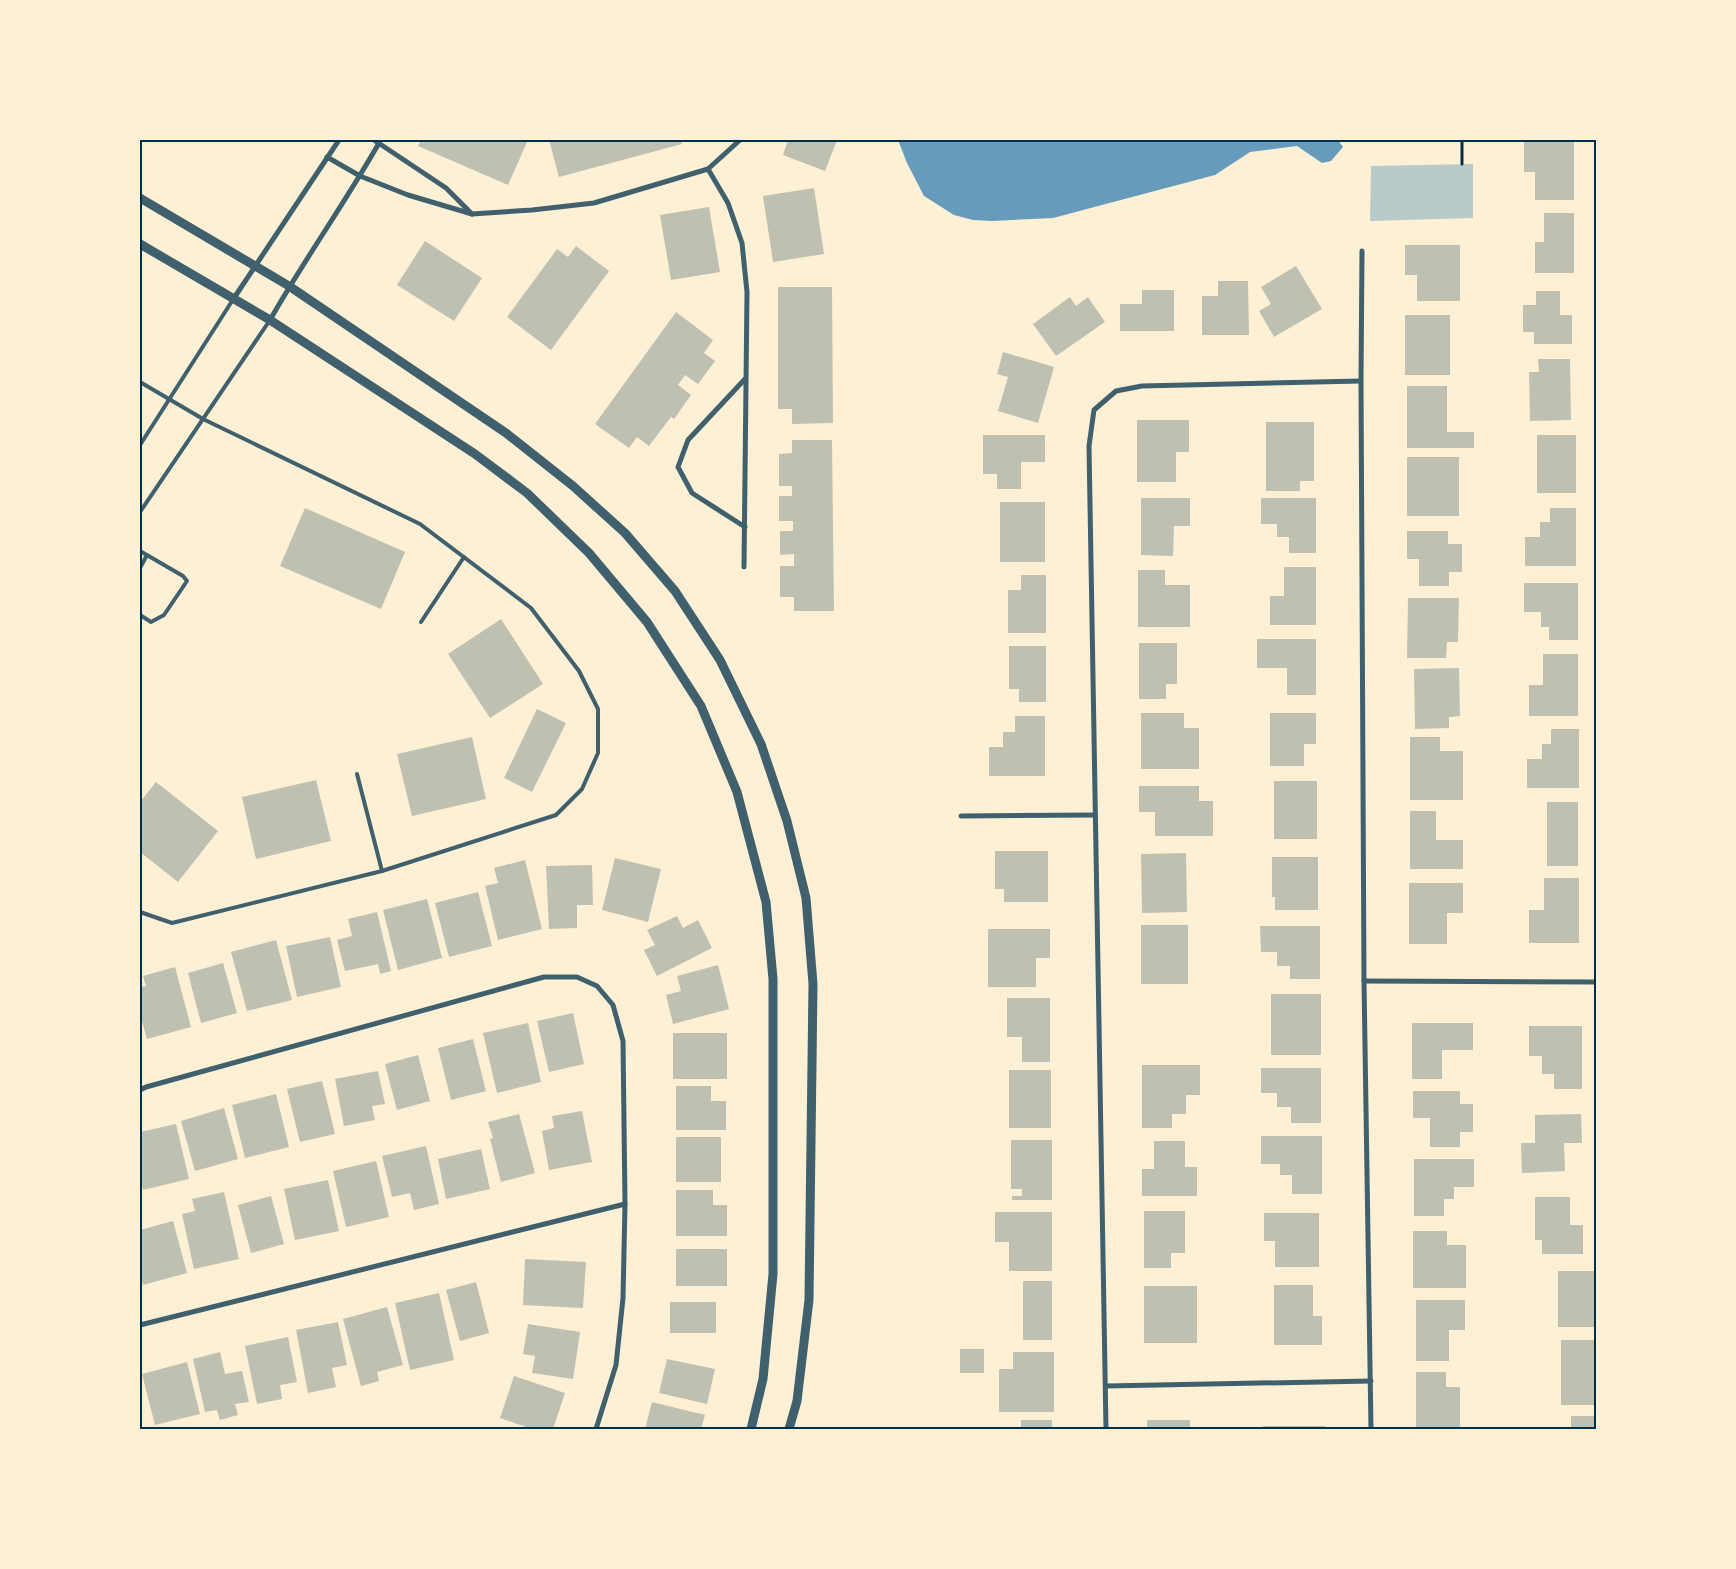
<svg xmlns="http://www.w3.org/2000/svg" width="1736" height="1569" font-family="'PT Sans',sans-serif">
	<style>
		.green { fill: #b9caca }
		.water { fill: #669bbc }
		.building { fill: #bec0b2 }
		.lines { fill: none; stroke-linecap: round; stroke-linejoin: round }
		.path { stroke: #003049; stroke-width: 3 }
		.service { stroke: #3f606c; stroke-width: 4 }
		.minor { stroke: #3f606c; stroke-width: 5 }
		.tertiary { stroke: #3f606c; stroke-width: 9 }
		.neatline { fill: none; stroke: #003049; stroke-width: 2 }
	</style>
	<rect width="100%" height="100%" fill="#fdf0d5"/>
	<polygon class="green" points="1473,164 1473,218 1370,221 1371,166"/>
	<polygon class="water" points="898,140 1338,140 1343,147 1331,161 1322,163 1297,146 1250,152 1215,175 1053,218 992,221 973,220 954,215 924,196 907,163"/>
	<g class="building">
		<polygon points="421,140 528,140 508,185 418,146"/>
		<polygon points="549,140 681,140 682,144 559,177"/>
		<polygon points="788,140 837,140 825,171 783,155"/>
		<polygon points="1524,140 1574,140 1574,200 1535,200 1535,172 1524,172"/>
		<polygon points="814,188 824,254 773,262 763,196"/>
		<polygon points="709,207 720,272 671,280 660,215"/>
		<polygon points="1544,213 1574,213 1574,273 1535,273 1535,242 1544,242"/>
		<polygon points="425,241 482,278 454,321 397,285"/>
		<polygon points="1405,245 1460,245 1460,301 1417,301 1417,275 1405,275"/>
		<polygon points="576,246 609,271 551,350 507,317 557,249 568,257"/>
		<polygon points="1296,266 1322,309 1274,337 1259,311 1271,304 1261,287"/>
		<polygon points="1218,281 1248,281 1249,335 1202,335 1202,296 1218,296"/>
		<polygon points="778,287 832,287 833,423 792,424 792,409 778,409"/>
		<polygon points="1142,290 1174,290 1174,331 1120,331 1120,304 1142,304"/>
		<polygon points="1536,291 1560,291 1560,315 1572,315 1572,344 1534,344 1534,332 1523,332 1523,305 1536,305"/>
		<polygon points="1070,297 1076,306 1088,297 1105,322 1056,356 1033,324"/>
		<polygon points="676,312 713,340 704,353 715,361 698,384 685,375 678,385 691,395 674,419 671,417 649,446 637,437 629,448 595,424"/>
		<rect x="1405" y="315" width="45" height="60"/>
		<polygon points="1003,352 1054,367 1038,423 998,411 1008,377 997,374"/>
		<polygon points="1538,359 1570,359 1571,420 1530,421 1529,372 1539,372"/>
		<polygon points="1407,386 1447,386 1447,432 1474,432 1474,448 1407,448"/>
		<polygon points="1137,420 1189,420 1189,452 1176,452 1176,482 1137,482"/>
		<polygon points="1266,422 1314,422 1314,481 1300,481 1300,491 1266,491"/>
		<polygon points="983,435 1045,435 1045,462 1021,462 1021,489 997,489 997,474 983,474"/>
		<rect x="1537" y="435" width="39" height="58"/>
		<polygon points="792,440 832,440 834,611 794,611 794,597 780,597 780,566 794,566 794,554 780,555 780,531 793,531 793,521 779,521 779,496 792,496 792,486 779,486 779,454 792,453"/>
		<rect x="1407" y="457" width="52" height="59"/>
		<polygon points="1141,498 1190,498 1190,526 1174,526 1173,556 1141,555"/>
		<polygon points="1261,498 1316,498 1316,553 1289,553 1289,537 1277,537 1277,524 1261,524"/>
		<rect x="1000" y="502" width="45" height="60"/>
		<polygon points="305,508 405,552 381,609 280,566"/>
		<polygon points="1550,508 1576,508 1576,566 1525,566 1525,537 1540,537 1540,522 1550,522"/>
		<polygon points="1407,531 1448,531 1448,544 1462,544 1462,572 1449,572 1449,586 1419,586 1419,559 1407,559"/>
		<polygon points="1284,567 1316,567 1316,625 1270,625 1270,596 1284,596"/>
		<polygon points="1138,570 1165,570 1165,585 1190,585 1190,627 1138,627"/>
		<polygon points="1021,575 1046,575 1046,633 1008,633 1008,590 1021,590"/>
		<polygon points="1524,583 1578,583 1578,640 1549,640 1549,627 1541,627 1541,612 1524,612"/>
		<polygon points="1408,598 1459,598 1458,642 1447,642 1446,658 1407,658"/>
		<polygon points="501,619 543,684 490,718 448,654"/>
		<polygon points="1257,639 1316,639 1316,695 1287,695 1287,668 1257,668"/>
		<polygon points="1139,643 1177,643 1177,684 1166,684 1166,699 1139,699"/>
		<polygon points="1009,646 1046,646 1046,702 1019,702 1019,689 1009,689"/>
		<polygon points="1543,654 1578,654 1578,716 1529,716 1529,685 1543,685"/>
		<polygon points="1459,668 1460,716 1449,717 1449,728 1415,729 1414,669"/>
		<polygon points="537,709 566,723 532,792 504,778"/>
		<polygon points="1141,713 1184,713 1184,728 1199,728 1199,769 1141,769"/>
		<polygon points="1270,713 1316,713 1316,744 1304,744 1304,766 1270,766"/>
		<polygon points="1015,716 1045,716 1045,776 989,776 989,747 1003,747 1003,732 1015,732"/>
		<polygon points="1551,729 1579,729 1579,788 1527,788 1527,759 1542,759 1542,744 1551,744"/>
		<polygon points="472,737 486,799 412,816 397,754"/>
		<polygon points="1410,737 1440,737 1440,751 1463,751 1463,800 1410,800"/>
		<polygon points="316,780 331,841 256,859 242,797"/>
		<rect x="1274" y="781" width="43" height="58"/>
		<polygon points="156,782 218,831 178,882 140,852 140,802"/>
		<polygon points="1139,786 1199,786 1199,801 1213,801 1213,836 1155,836 1155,812 1139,812"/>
		<rect x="1547" y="802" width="31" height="64"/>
		<polygon points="1410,811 1436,811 1436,840 1463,840 1463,869 1410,869"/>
		<polygon points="995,851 1048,851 1048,902 1004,902 1004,889 995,889"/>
		<polygon points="1186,853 1187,912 1142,913 1141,854"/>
		<polygon points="1272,857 1318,857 1318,910 1275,910 1275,897 1272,897"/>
		<polygon points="615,858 661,869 648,922 602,910"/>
		<polygon points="525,860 542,929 498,940 485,886 498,883 494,868"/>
		<polygon points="592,865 593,905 577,905 577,928 549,929 546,866"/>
		<polygon points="1544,878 1579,878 1579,943 1529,943 1529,910 1544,910"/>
		<polygon points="1409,883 1463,883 1463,913 1447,913 1447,944 1409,944"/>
		<polygon points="478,892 492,946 449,957 435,903"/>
		<polygon points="427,899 442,958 398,970 383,910"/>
		<polygon points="377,912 391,971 380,974 378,964 345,971 337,940 352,936 348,919"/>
		<polygon points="677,916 683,928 698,920 712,948 657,976 644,950 655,945 647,930"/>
		<rect x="1141" y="925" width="47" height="59"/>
		<polygon points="1260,926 1320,926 1320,979 1290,979 1290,966 1277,966 1277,952 1261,952"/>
		<polygon points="988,929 1050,929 1050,958 1036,958 1036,987 988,987"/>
		<polygon points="330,937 341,987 297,997 286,946"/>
		<polygon points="276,940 292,1000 247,1011 231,952"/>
		<polygon points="223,963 237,1013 201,1023 188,973"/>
		<polygon points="718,965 729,1009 673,1024 666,995 681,991 677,976"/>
		<polygon points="175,967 191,1027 147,1039 140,1014 140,987 146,986 143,976"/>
		<rect x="1271" y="994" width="50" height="61"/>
		<polygon points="1007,998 1050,998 1050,1062 1022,1062 1022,1037 1007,1037"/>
		<polygon points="573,1013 584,1064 549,1072 537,1021"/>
		<polygon points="528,1023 541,1082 497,1093 483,1033"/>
		<polygon points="1412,1023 1473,1023 1473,1050 1442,1050 1442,1079 1412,1079"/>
		<polygon points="1529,1026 1582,1026 1582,1089 1554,1089 1554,1074 1542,1074 1542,1056 1529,1056"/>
		<rect x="673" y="1033" width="54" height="46"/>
		<polygon points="473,1039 486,1091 451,1100 438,1048"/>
		<polygon points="418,1055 430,1101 397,1110 385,1064"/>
		<polygon points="1142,1065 1200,1065 1200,1095 1186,1095 1186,1114 1172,1114 1172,1128 1142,1128"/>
		<polygon points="1261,1068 1321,1068 1321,1123 1291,1123 1291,1107 1277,1107 1277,1093 1261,1093"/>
		<rect x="1009" y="1070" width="42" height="58"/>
		<polygon points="378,1071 385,1104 372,1106 375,1120 344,1126 335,1079"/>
		<polygon points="322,1081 335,1134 300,1142 287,1089"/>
		<polygon points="676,1086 711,1086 711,1101 726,1101 726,1130 676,1130"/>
		<polygon points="1413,1091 1460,1091 1460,1104 1473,1104 1473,1132 1460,1132 1460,1147 1430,1147 1430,1118 1413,1118"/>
		<polygon points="276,1094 289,1147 245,1158 232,1105"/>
		<polygon points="224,1108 238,1159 195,1171 181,1121"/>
		<polygon points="582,1111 592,1162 549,1170 542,1131 554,1128 552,1116"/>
		<polygon points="519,1114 535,1173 501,1182 490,1139 493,1138 488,1122"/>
		<polygon points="1581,1114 1582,1143 1564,1143 1565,1171 1522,1173 1521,1143 1535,1143 1535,1115"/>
		<polygon points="176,1124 189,1179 143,1190 140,1176 140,1132"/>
		<polygon points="1261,1136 1322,1136 1322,1194 1292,1194 1292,1175 1280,1175 1280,1164 1261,1164"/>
		<rect x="676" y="1137" width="45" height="45"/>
		<polygon points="1011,1140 1052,1140 1052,1200 1012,1200 1012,1196 1022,1196 1022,1189 1011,1189"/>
		<polygon points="1154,1141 1185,1141 1185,1167 1197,1167 1197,1196 1142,1196 1142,1169 1154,1169"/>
		<polygon points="426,1146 439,1204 414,1210 410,1193 392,1197 382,1156"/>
		<polygon points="481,1149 490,1189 446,1199 438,1159"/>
		<polygon points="1414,1159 1474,1159 1474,1187 1454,1187 1454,1199 1444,1199 1444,1216 1414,1216"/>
		<polygon points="376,1161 389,1217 346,1227 333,1171"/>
		<polygon points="328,1180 339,1231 295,1240 284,1189"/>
		<polygon points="676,1190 713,1190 713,1205 727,1205 727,1236 676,1236"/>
		<polygon points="224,1192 239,1259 194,1269 182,1214 195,1211 192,1199"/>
		<polygon points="271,1196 284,1244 251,1253 238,1205"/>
		<polygon points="1535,1197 1570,1197 1570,1225 1583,1225 1583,1254 1542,1254 1542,1240 1535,1240"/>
		<polygon points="1144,1211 1185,1211 1185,1253 1171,1253 1171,1268 1144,1268"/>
		<polygon points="995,1212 1052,1212 1052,1271 1009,1271 1009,1242 995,1242"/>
		<polygon points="1264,1213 1319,1213 1319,1267 1275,1267 1275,1241 1264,1241"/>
		<polygon points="173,1221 187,1273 143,1285 140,1275 140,1230"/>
		<polygon points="1413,1231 1447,1231 1447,1245 1466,1245 1466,1288 1413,1288"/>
		<rect x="676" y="1249" width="51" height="37"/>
		<polygon points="525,1259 586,1262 583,1308 523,1305"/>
		<rect x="1558" y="1271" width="36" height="56"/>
		<rect x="1023" y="1281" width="29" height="59"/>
		<polygon points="476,1282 489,1333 460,1341 446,1290"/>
		<polygon points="1274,1285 1313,1285 1313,1316 1322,1316 1322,1345 1274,1345"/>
		<rect x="1144" y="1286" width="53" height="57"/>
		<polygon points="439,1293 454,1360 410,1370 395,1303"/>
		<polygon points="1416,1300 1465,1300 1465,1330 1449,1330 1449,1361 1416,1361"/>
		<rect x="670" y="1302" width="46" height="31"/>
		<polygon points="387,1307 403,1365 377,1372 379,1381 361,1386 343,1319"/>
		<polygon points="338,1322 347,1365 332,1368 336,1387 308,1393 296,1330"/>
		<polygon points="528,1324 580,1332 573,1379 532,1373 535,1356 523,1354"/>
		<polygon points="288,1337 297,1382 280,1385 282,1399 257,1404 245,1346"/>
		<rect x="1561" y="1340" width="35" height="65"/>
		<rect x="960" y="1349" width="24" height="24"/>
		<polygon points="220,1352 225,1374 242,1371 249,1402 235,1404 238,1415 220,1420 217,1410 205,1412 193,1359"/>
		<polygon points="1013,1352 1054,1352 1054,1412 999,1412 999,1369 1013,1369"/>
		<polygon points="667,1359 715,1369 707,1404 659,1393"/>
		<polygon points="187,1362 200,1414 155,1425 142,1374"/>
		<polygon points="1416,1372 1446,1372 1446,1387 1460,1387 1460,1428 1416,1428"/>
		<polygon points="514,1376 565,1393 553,1429 532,1429 500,1418"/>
		<polygon points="652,1402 705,1415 701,1429 645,1429"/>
		<rect x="1571" y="1416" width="25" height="13"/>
		<rect x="1021" y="1420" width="31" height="9"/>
		<rect x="1147" y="1420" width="43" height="9"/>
		<rect x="1263" y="1426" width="62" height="3"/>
	</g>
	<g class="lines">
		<polyline class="path" points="1462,164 1462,140"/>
		<g class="service">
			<polyline points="140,382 203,419 420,524 531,608 579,671 598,709 598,753 582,789 556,815 382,871 172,923 140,912"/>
			<polyline points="140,445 234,298"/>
			<polyline points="140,512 270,320"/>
			<polyline points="140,551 183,576 187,581 164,615 151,622 140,615"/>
			<polyline points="140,568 147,555"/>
			<polyline points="421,622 464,557"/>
			<polyline points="357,774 382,871"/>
		</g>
		<g class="minor">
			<polyline points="374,140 446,188 472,214"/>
			<polyline points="327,157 360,176 408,195 472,214 532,210 594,203 708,169 740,140"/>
			<polyline points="708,169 728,203 742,243 747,292 744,567"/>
			<polyline points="1362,251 1361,381 1364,981 1371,1429"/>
			<polyline points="234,298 339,140"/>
			<path d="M 270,320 C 304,260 345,203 379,143"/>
			<polyline points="745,527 692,493 678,467 688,440 745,379"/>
			<polyline points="961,816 1095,815"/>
			<polyline points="1364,981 1596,982"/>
			<polyline points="140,1090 146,1087 544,977 577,977 597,986 613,1005 623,1041 625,1204 623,1298 616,1365 596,1429"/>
			<polyline points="140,1325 625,1204"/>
			<polyline points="1106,1386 1371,1381"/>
			<polyline points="1106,1429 1089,446 1094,410 1116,391 1142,386 1361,381"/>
		</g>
		<g class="tertiary">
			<polyline points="140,198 289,286 506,433 573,486 625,533 675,591 720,660 761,744 787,821 806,898 813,984 809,1300 797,1401 789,1429"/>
			<polyline points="140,244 270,320 475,454 527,493 589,553 647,622 701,706 737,792 766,902 773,979 773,1274 763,1379 751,1429"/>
		</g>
	</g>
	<rect width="1736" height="1569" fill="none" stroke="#fdf0d5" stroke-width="282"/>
	<rect x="141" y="141" width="1454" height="1287" class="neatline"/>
</svg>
